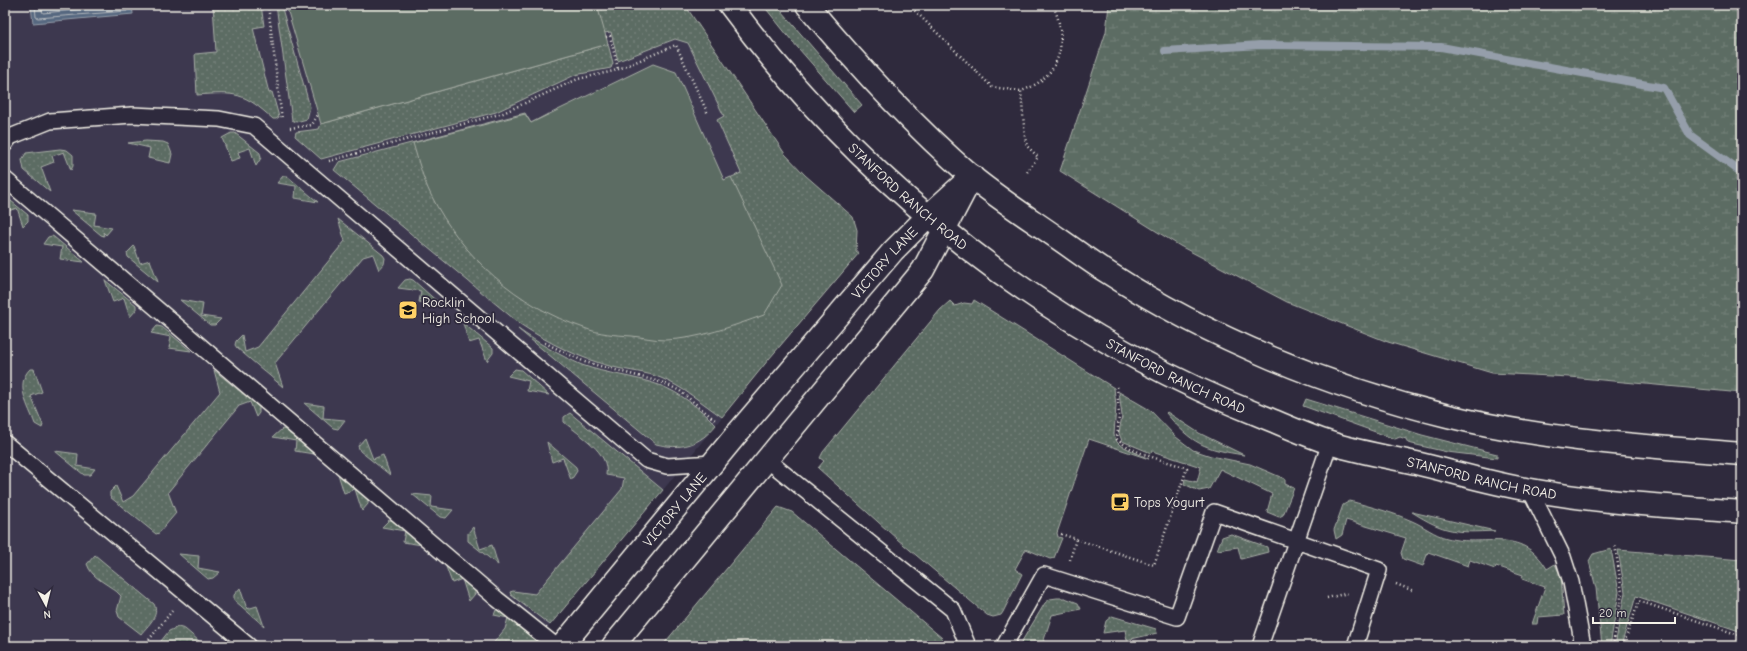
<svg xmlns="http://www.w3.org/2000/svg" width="1747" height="651" font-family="'Comic Neue',sans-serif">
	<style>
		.built { fill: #3c394f }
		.grass { fill: url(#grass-dots); stroke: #a8aea6 }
		.wetland { fill: url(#wetland-marsh); stroke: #a8aea6 }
		.pitch { fill: #5c6c63; stroke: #a8aea6 }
		.water { fill: #566780; stroke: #959eaa }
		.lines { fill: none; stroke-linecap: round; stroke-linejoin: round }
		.shore { stroke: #b5babe; stroke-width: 1 }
		.stream { stroke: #959eaa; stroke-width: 8 }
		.lane-casing { stroke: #f4f1e8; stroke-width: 18 }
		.street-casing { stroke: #f4f1e8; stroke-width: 25 }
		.secondary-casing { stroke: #f4f1e8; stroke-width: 25 }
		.path { stroke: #f4f1e8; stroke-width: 2.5; stroke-dasharray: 1 3; stroke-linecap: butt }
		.lane { stroke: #2f2a3d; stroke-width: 15 }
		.street { stroke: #2f2a3d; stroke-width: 22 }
		.secondary { stroke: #2f2a3d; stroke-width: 22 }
		.labels { text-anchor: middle; stroke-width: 3.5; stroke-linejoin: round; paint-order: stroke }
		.street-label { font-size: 14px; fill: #f4f1e8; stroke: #2f2a3d }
		.poi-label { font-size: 14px; fill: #f4f1e8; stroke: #2f2a3d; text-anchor: start }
	</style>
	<defs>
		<pattern id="grass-dots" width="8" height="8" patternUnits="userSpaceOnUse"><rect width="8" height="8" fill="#5c6c63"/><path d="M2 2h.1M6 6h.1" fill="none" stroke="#748179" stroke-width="1.8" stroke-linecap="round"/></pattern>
		<pattern id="wetland-marsh" width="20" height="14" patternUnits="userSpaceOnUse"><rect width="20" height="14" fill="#5c6c63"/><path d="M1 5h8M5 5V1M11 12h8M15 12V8" fill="none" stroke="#748179"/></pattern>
	</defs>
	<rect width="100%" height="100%" fill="#2f2a3d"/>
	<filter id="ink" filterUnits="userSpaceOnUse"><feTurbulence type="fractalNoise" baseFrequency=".025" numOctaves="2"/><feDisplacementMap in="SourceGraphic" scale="8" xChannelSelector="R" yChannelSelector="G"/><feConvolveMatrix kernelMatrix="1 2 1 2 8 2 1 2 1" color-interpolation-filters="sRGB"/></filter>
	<g filter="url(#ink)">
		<polygon class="built" points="5,5 678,5 794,175 769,359 663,490 550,625 536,646 5,646"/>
		<g class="grass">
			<path d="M 213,5 L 261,5 L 264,26 L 253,28 L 269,93 L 272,92 L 279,117 L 276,119 L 273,119 C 243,92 236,92 197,95 L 195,54 L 216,52 Z"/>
			<polygon points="276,5 281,5 310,107 307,119 296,122 292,120"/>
			<path d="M 597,5 L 685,5 L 785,154 L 805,175 L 853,217 L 857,230 L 856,251 L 859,253 L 769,359 L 722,417 C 702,403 683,387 661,378 C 646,372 629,371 613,367 C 579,358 550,344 520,324 L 334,170 L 339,162 L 525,113 L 531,123 L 548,114 L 725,180 L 741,173 L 717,120 L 724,116 L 688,43 L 675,39 L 618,61 L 611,32 L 604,33 Z"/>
			<polygon points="763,5 776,5 862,105 854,112 792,41"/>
			<polygon points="608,44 613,63 611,68 575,75 496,112 321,159 295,136 296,132 319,129 321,124"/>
			<polygon points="231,133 235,133 260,153 261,158 256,166 250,148 238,152 240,158 231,161 222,138"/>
			<polygon points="146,141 163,142 168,144 172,154 170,163 148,158 150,148 128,143"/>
			<polygon points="60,149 67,150 73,155 73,166 71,170 64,152 52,156 54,162 41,167 50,192 24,170 22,160 26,153"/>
			<polygon points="283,176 287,176 318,202 295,198 296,186 277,183"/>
			<polygon points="5,196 28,215 28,221 23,226 17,208 5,212"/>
			<polygon points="71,210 96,213 94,225 112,228 106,235 103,232 104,236 101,235"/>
			<polygon points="338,219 383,255 385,258 384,264 379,270 373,254 363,257 275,363 283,387 237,348 235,345 236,341 242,335 245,352 258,347 345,241"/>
			<polygon points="52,236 54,237 84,262 60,259 62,247 43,244 48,237"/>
			<polygon points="134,246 140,263 150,260 158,282 128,257 127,253"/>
			<polygon points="410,279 413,280 441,305 419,302 421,291 398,288 405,280"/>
			<polygon points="105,280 136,305 136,310 130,317 124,298 113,302"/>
			<polygon points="180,300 203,304 201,316 221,319 215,325 210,325"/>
			<polygon points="974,300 1114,388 1116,405 1114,435 1117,442 1120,445 1149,459 1089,439 1057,533 1058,537 1062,538 1054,558 1050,559 1026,549 1015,569 1022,574 1003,612 1001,615 993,617 987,615 897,539 818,468 824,461 820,458 823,452 940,310 950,301 955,306 964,303 972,304"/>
			<polygon points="463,323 493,348 493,353 487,361 479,340 469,343"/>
			<polygon points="157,326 162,327 191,351 169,348 171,337 151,333"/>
			<path d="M 518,329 C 538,343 559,355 582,365 C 606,374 634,376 659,385 C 679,392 701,409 716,425 C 699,446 681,450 656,444 Z"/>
			<path d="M 30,369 L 34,369 L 42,392 L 31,396 L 43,425 L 42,428 L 35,424 C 29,407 14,385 30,369 Z"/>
			<polygon points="515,369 521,370 549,395 527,391 529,381 508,376"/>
			<polygon points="214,370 259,407 259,413 256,417 250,402 239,406 168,492 176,513 159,533 156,534 110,497 110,492 116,486 123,502 133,496 220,392"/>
			<polygon points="1119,392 1150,410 1176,437 1193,450 1211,456 1250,464 1285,479 1285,484 1294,488 1283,515 1279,517 1267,512 1272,494 1220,469 1209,489 1199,491 1184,484 1185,479 1197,482 1201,467 1152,451 1151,453 1122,441 1119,433 1122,416"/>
			<polygon points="1306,399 1422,435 1497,454 1497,458 1447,452 1408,443 1406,439 1400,437 1395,439 1303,406"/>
			<polygon points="304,403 324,406 323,418 345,420 338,429 333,428"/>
			<path d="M 1167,412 L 1199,433 L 1244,455 C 1204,449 1192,444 1166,413 Z"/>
			<path d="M 570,413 L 663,490 L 550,625 L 511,595 L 510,592 L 513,591 L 535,594 L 622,489 L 624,478 L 606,475 C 610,452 580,436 564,422 L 564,417 Z"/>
			<polygon points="282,429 286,430 314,454 295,451 296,441 273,437"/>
			<polygon points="365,438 373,459 383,455 390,475 360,451 358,446"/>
			<polygon points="547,442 576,467 577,471 571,480 563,458 552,462"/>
			<polygon points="55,451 78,454 77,466 95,469 90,475 84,475"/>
			<polygon points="338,474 368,499 368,504 362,511 355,489 344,493"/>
			<polygon points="412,494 432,496 431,507 453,510 446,518 440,517"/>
			<path d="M 1350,501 C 1371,507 1392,512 1412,521 C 1424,526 1434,535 1447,538 C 1484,548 1521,525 1547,569 L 1555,564 L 1561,577 L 1564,615 L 1538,617 L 1537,624 L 1532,624 L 1545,587 L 1522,579 L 1523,575 L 1496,566 L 1495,569 L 1470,560 L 1468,566 L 1428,552 L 1423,566 L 1403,559 L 1401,553 L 1406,538 L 1346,520 L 1342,535 L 1336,539 L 1334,530 L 1343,505 Z"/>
			<polygon points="778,507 792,512 942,638 946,646 662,646"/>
			<path d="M 1412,512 L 1495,531 C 1456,533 1445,533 1412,512 Z"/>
			<polygon points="389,520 395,521 422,545 403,542 405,531 382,527"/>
			<polygon points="473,527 480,549 492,545 498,565 468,541 468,533"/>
			<polygon points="1231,534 1267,547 1268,552 1241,559 1238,547 1217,550 1222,537"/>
			<polygon points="1611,549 1619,592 1610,646 1602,646 1596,588 1589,561 1593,554"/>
			<polygon points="1618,550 1742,560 1742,632 1636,596 1621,646 1615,646 1625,592"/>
			<polygon points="179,554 199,556 198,568 220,572 213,578 208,579"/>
			<path d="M 95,555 L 154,604 C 160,616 148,625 141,634 L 119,617 L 117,611 L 121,596 C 111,584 92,580 87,564 Z"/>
			<polygon points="445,564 475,588 475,594 469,601 462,579 452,583"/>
			<polygon points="240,588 247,609 257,606 264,626 234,600 234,595"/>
			<polygon points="1057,598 1065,598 1078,603 1081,609 1052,615 1042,646 1019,646 1045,603 1050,599"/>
			<polygon points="499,609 538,638 532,646 491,646 505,629 508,618 494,615 496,610"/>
			<polygon points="1112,616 1156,629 1157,633 1127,640 1125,630 1103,633 1106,621"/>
			<polygon points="178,627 185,629 205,646 157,646 169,631"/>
		</g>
		<polygon class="wetland" points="1109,5 1742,5 1742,393 1570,377 1492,373 1388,342 1287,302 1180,246 1060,171 1106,32"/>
		<g class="pitch">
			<polygon points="286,5 597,5 608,44 321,124"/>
			<path d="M 653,64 L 676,72 L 724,180 L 731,177 L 782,285 L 764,315 C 733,326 699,339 665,340 C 654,340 642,337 632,336 C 616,335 599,334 584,328 C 518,306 462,257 431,195 C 423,179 418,160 413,143 L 525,114 L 531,123 Z"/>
		</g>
		<polygon class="water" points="33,5 132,5 133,14 33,23 31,6"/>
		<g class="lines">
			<g class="shore">
				<polyline points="35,5 36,17 38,18 127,11 129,5"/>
				<polyline points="40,5 43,13 123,5"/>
			</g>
			<polyline class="stream" points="1165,51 1260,45 1441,47 1664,88 1690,135 1742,173"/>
			<g class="lane-casing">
				<g id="lane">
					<polyline points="5,144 10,137 50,121 132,115 219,119 254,126 646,460 667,466 713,463"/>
					<polyline points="5,179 497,599 556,646"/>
					<polyline points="5,443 249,646"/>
					<polyline points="766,459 953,610 968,646"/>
					<polyline points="1530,490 1563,557 1571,582 1583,646"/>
					<polyline points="1004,646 1044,575 1177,617 1214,512 1379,570 1355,646"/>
					<polyline points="1260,646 1330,443"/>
				</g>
			</g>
			<g class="street-casing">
				<g id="street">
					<path id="s1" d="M 562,646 L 735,436 L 893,251 L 927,217 L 972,176"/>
					<polyline points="613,646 923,270 965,190"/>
				</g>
			</g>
			<g class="secondary-casing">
				<g id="secondary">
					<path id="s2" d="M 730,5 C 865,188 1052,334 1264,417 C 1286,426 1308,436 1330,443 C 1358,452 1388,457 1416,463 C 1454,472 1492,484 1531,490 C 1601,503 1672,506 1742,512"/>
					<path d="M 807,5 C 858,66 911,124 971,176 C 999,199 1029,218 1059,239 C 1075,250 1091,262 1107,272 C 1209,338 1332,388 1448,416 C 1545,440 1644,446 1742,454"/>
				</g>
			</g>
			<g class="path">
				<polyline points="268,5 282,120"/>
				<polyline points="909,5 992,87 1021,91"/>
				<polyline points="606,37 610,36 618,69"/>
				<polyline points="290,128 312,125 318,114"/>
				<polyline points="329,161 503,113 578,79 614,71 676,45 708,114"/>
				<path d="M 1027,172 L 1038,157 L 1027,146 L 1025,138 L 1021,91 C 1061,78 1069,41 1053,5"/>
				<polyline points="545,343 585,362 664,383 680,391 715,420"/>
				<path d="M 1061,534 L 1154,565 L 1187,468 C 1167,461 1133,454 1117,439 L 1119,415 L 1117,385"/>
				<polyline points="1070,560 1076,539"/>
				<polyline points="1396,584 1414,591"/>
				<polyline points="1327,598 1348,593"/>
				<polyline points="144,646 172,611"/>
				<polyline points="1613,646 1622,592 1615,545"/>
				<polyline points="1623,646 1639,601 1742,636"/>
			</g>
			<use href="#lane" class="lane"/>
			<use href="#street" class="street"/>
			<use href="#secondary" class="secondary"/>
		</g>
	</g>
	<defs>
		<g id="school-square" transform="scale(1)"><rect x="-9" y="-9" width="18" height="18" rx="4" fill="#ffd166" stroke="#2f2a3d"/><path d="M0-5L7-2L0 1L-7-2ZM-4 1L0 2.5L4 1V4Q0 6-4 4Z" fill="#111"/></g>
		<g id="cafe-square" transform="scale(1)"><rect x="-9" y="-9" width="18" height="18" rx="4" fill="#ffd166" stroke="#2f2a3d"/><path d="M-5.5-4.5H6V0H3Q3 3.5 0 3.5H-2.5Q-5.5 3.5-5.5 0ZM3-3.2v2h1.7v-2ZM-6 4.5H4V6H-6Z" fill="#111"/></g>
	</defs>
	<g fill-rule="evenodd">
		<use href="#school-square" x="408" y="310"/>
		<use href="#cafe-square" x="1120" y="502"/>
	</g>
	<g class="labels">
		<g class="street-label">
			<text dy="5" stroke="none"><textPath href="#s2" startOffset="262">STANFORD RANCH ROAD</textPath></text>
			<text dy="5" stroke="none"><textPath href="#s1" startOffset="501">VICTORY LANE</textPath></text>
			<text dy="5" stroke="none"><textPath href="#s2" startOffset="586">STANFORD RANCH ROAD</textPath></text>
			<text dy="5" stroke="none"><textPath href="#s2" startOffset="910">STANFORD RANCH ROAD</textPath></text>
			<text dy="5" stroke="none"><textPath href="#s1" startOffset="177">VICTORY LANE</textPath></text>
		</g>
		<g class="poi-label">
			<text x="422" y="307">Rocklin<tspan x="422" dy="16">High School</tspan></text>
			<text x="1134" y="507">Tops Yogurt</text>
		</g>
	</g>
	<rect width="1747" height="651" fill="none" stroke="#2f2a3d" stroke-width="20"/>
	<rect x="10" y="10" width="1727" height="631" fill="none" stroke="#f4f1e8" stroke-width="1.5" filter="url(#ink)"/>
	<g transform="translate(46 605) rotate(173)" stroke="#2f2a3d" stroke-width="3" paint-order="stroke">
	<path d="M0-3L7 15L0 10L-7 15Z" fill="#f4f1e8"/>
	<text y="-6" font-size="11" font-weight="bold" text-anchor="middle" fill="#f4f1e8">N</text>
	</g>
	<path d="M1593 617v6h82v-6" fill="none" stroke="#f4f1e8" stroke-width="2"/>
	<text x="1599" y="617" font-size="12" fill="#f4f1e8" stroke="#2f2a3d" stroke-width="3" paint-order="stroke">20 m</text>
</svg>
